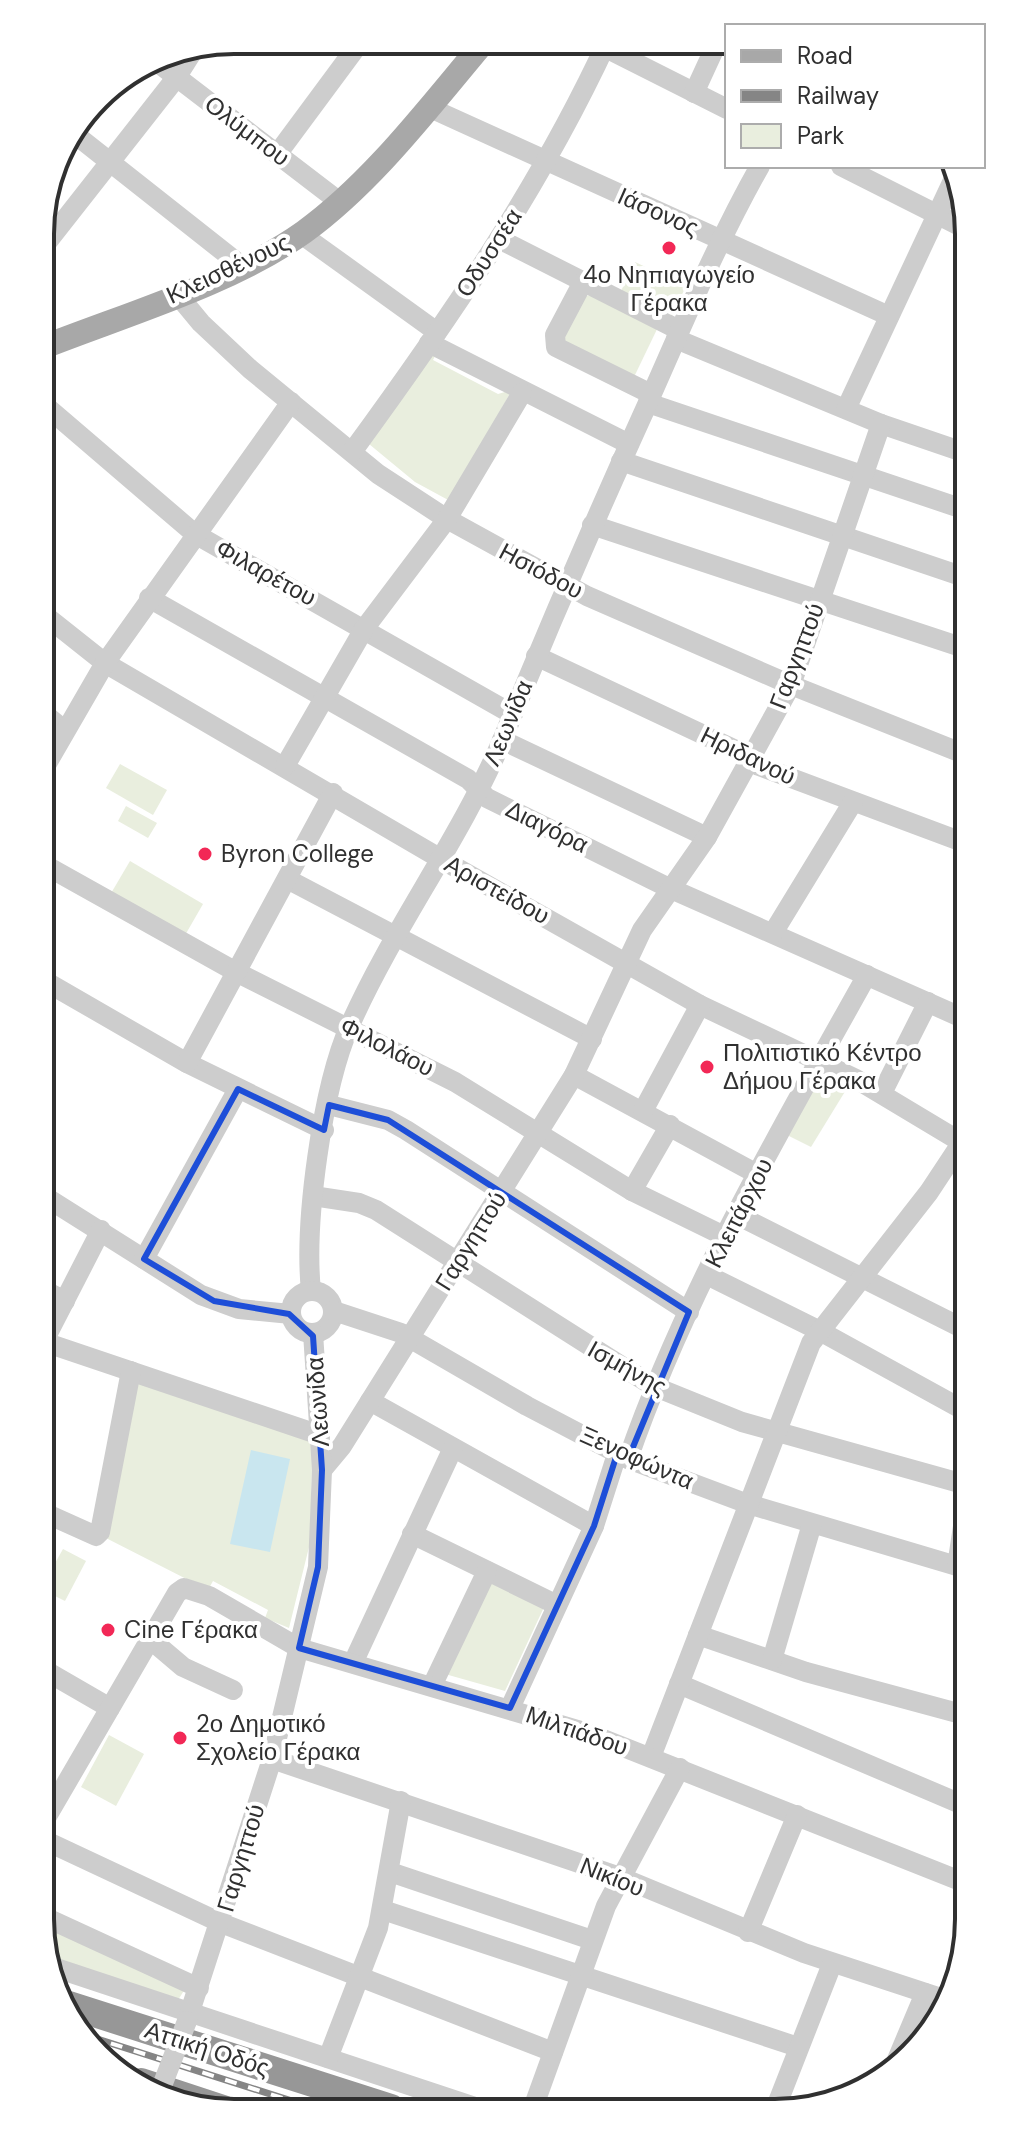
<svg xmlns="http://www.w3.org/2000/svg" width="1009" height="2153" font-family="'DM Sans',sans-serif">
	<style>
		.green { fill: #e9eede }
		.water { fill: #c9e6ef }
		.lines { fill: none; stroke-linecap: round; stroke-linejoin: round }
		.minor { stroke: #cdcdcd; stroke-width: 20 }
		.major { stroke: #a8a8a8; stroke-width: 24 }
		.highway { stroke: #979797; stroke-width: 28 }
		.rail-casing { stroke: #858585; stroke-width: 7 }
		.rail { stroke: #fff; stroke-width: 4; stroke-dasharray: 12; stroke-linecap: butt }
		.minor-bridge { stroke: #cdcdcd; stroke-width: 20 }
		.marked { fill: none; stroke: #1d4ed8; stroke-width: 6; stroke-linejoin: round }
		.poi-dot { fill: #f22856; stroke: #fff; stroke-width: 3 }
		.labels { text-anchor: middle; stroke-width: 8; stroke-linejoin: round; paint-order: stroke }
		.street-label { font-size: 24px; fill: #303030; stroke: #fff }
		.poi-label { font-size: 24px; fill: #303030; stroke: #fff; text-anchor: start }
		.rim { fill: none; stroke: #303030; stroke-width: 4 }
	</style>
	<rect width="100%" height="100%" fill="#fff"/>
	<g class="green">
		<polygon points="635,262 686,286 672,316 621,291"/>
		<polygon points="591,295 660,323 634,377 559,341 585,296"/>
		<polygon points="429,354 435,356 433,360 498,394 512,390 450,501 415,482 369,444"/>
		<polygon points="120,764 167,790 153,815 106,788"/>
		<polygon points="126,806 157,823 148,838 118,821"/>
		<polygon points="130,861 203,904 184,937 110,895"/>
		<polygon points="823,1072 849,1085 811,1147 787,1135"/>
		<polygon points="133,1375 313,1434 310,1543 289,1628 265,1618 268,1610 213,1581 208,1590 102,1536"/>
		<polygon points="63,1549 86,1561 65,1601 45,1591 45,1581"/>
		<polygon points="490,1579 545,1605 505,1691 445,1674"/>
		<polygon points="109,1735 144,1754 116,1806 81,1787"/>
		<polygon points="47,1925 185,1989 178,2000 47,1957"/>
	</g>
	<polygon class="water" points="251,1450 290,1459 270,1552 230,1544"/>
	<g class="lines">
		<g class="minor">
			<polyline points="594,42 727,109"/>
			<polyline points="153,59 341,203"/>
			<polyline points="694,93 717,43"/>
			<polyline points="428,107 889,316"/>
			<polyline points="72,132 243,267"/>
			<polyline points="278,153 361,41"/>
			<polyline points="841,166 962,227"/>
			<polyline points="301,234 437,332"/>
			<polyline points="499,239 679,330"/>
			<polyline points="41,250 176,78 195,48"/>
			<polyline points="583,282 555,335 556,347 651,394"/>
			<polyline points="177,294 201,323 250,369 378,474 447,519 587,596 791,685 964,754"/>
			<polyline points="676,339 881,424 963,452"/>
			<polyline points="429,343 629,444"/>
			<polyline points="41,402 195,534 512,714"/>
			<polyline points="648,403 963,509"/>
			<polyline points="846,409 956,174"/>
			<path d="M 352,452 C 447,322 539,189 607,42"/>
			<polyline points="621,461 964,577"/>
			<polyline points="592,525 964,648"/>
			<polyline points="149,598 468,779 487,798 669,888 965,1019"/>
			<polyline points="42,613 105,663 441,859 700,1005 856,1079 966,1145"/>
			<polyline points="536,656 738,751 759,766 965,843"/>
			<polyline points="42,712 64,730"/>
			<polyline points="502,740 707,837"/>
			<polyline points="285,766 364,629 447,519 522,393"/>
			<polyline points="42,772 105,663 291,402"/>
			<polyline points="43,864 238,973 455,1082 632,1191 726,1237"/>
			<polyline points="287,879 592,1039"/>
			<polyline points="773,933 853,802"/>
			<polyline points="43,980 187,1063 324,1130"/>
			<polyline points="187,1063 333,793"/>
			<polyline points="574,1075 757,1174"/>
			<polyline points="882,1093 928,1002"/>
			<polyline points="329,1105 388,1120 406,1130 689,1312"/>
			<polyline points="643,1111 700,1005"/>
			<polyline points="632,1191 670,1125"/>
			<polyline points="44,1196 201,1295 239,1309 291,1314"/>
			<polyline points="313,1196 359,1203 376,1210 653,1386 742,1422 967,1485"/>
			<polyline points="737,1215 966,1330"/>
			<polyline points="144,1259 238,1089"/>
			<polyline points="707,1275 818,1330 967,1412"/>
			<polyline points="44,1290 65,1301"/>
			<path d="M 311,1291 C 304,1223 322,1088 350,1025 C 394,926 461,838 503,738 C 549,626 597,515 647,405 C 683,324 717,242 760,166"/>
			<circle cx="312" cy="1312" r="21"/>
			<polyline points="334,1311 401,1333 527,1406 628,1459 748,1504 967,1569"/>
			<polyline points="44,1341 101,1230"/>
			<polyline points="44,1342 320,1435"/>
			<polyline points="370,1401 594,1526"/>
			<path d="M 628,1459 C 687,1289 780,1131 867,975"/>
			<polyline points="322,1470 342,1446 574,1075 642,930 707,837 791,685 881,424"/>
			<polyline points="45,1513 96,1536 100,1532 131,1371"/>
			<polyline points="412,1534 557,1605"/>
			<polyline points="957,1566 967,1500"/>
			<polyline points="967,1602 965,1725 968,1795"/>
			<polyline points="698,1635 806,1672 965,1715"/>
			<polyline points="150,1639 183,1667 233,1690"/>
			<polyline points="772,1660 812,1524"/>
			<polyline points="353,1663 453,1448"/>
			<polyline points="46,1671 110,1708"/>
			<polyline points="679,1684 968,1807"/>
			<polyline points="432,1686 487,1571"/>
			<polyline points="510,1708 594,1526 617,1454"/>
			<polyline points="651,1757 811,1343 929,1192 966,1136"/>
			<polyline points="272,1759 620,1877 804,1953 950,2001"/>
			<polyline points="46,1818 177,1593 184,1588 209,1596 299,1648 588,1733 968,1884"/>
			<polyline points="46,1841 221,1923 553,2052"/>
			<polyline points="390,1872 592,1940"/>
			<polyline points="383,1910 798,2047"/>
			<polyline points="47,1918 199,1988"/>
			<polyline points="748,1932 797,1815"/>
			<polyline points="47,1965 478,2108"/>
			<polyline points="187,2021 272,1759 318,1567 322,1470 313,1333"/>
			<polyline points="328,2058 378,1928 401,1801"/>
			<polyline points="896,2062 925,1993"/>
			<polyline points="776,2107 832,1964"/>
			<polyline points="533,2108 606,1906 680,1768"/>
		</g>
		<path class="major" d="M 41,348 C 124,315 231,284 304,232 C 373,182 429,107 484,42"/>
		<g class="highway">
			<polyline points="69,2005 391,2108"/>
			<polyline points="141,2082 223,2109"/>
		</g>
		<g class="rail-casing">
			<polyline id="rail" points="88,2036 317,2109"/>
		</g>
		<use href="#rail" class="rail"/>
		<polyline class="minor-bridge" points="160,2091 187,2021"/>
	</g>
	<path class="marked" d="M 238,1089 L 324,1130 L 329,1105 L 388,1120 L 689,1312 L 628,1459 L 617,1454 L 594,1526 L 510,1708 L 299,1648 L 318,1567 L 322,1470 L 313,1336 L 289,1314 L 214,1301 L 144,1259 Z"/>
	<g class="poi-dot">
		<circle cx="669" cy="248" r="8"/>
		<circle cx="205" cy="854" r="8"/>
		<circle cx="707" cy="1067" r="8"/>
		<circle cx="108" cy="1630" r="8"/>
		<circle cx="180" cy="1738" r="8"/>
	</g>
	<g class="labels">
		<g class="street-label">
			<text transform="translate(247 131) rotate(37)" y="8">Ολύμπου</text>
			<text transform="translate(658 212) rotate(24)" y="8">Ιάσονος</text>
			<text transform="translate(489 253) rotate(-57)" y="8">Οδυσσέα</text>
			<text transform="translate(228 269) rotate(-25)" y="8">Κλεισθένους</text>
			<text transform="translate(541 571) rotate(28)" y="8">Ησιόδου</text>
			<text transform="translate(266 573) rotate(29)" y="8">Φιλαρέτου</text>
			<text transform="translate(797 656) rotate(-69)" y="8">Γαργηττού</text>
			<text transform="translate(508 723) rotate(-67)" y="8">Λεωνίδα</text>
			<text transform="translate(748 756) rotate(26)" y="8">Ηριδανού</text>
			<text transform="translate(547 827) rotate(26)" y="8">Διαγόρα</text>
			<text transform="translate(497 890) rotate(29)" y="8">Αριστείδου</text>
			<text transform="translate(387 1047) rotate(27)" y="8">Φιλολάου</text>
			<text transform="translate(739 1213) rotate(-63)" y="8">Κλειτάρχου</text>
			<text transform="translate(471 1241) rotate(-58)" y="8">Γαργηττού</text>
			<text transform="translate(627 1368) rotate(29)" y="8">Ισμήνης</text>
			<text transform="translate(318 1402) rotate(-94)" y="8">Λεωνίδα</text>
			<text transform="translate(637 1458) rotate(24)" y="8">Ξενοφώντα</text>
			<text transform="translate(577 1731) rotate(19)" y="8">Μιλτιάδου</text>
			<text transform="translate(241 1858) rotate(-73)" y="8">Γαργηττού</text>
			<text transform="translate(612 1877) rotate(22)" y="8">Νικίου</text>
			<text transform="translate(207 2049) rotate(18)" y="8">Αττική Οδός</text>
		</g>
		<g class="poi-label">
			<text x="669" y="283" text-anchor="middle">4ο Νηπιαγωγείο<tspan x="669" dy="28">Γέρακα</tspan></text>
			<text x="221" y="862">Byron College</text>
			<text x="723" y="1061">Πολιτιστικό Κέντρο<tspan x="723" dy="28">Δήμου Γέρακα</tspan></text>
			<text x="124" y="1638">Cine Γέρακα</text>
			<text x="196" y="1732">2ο Δημοτικό<tspan x="196" dy="28">Σχολείο Γέρακα</tspan></text>
		</g>
	</g>
	<path d="M0 0H1009V2153H0ZM234 54H775A180 180 0 0 1 955 234V1919A180 180 0 0 1 775 2099H234A180 180 0 0 1 54 1919V234A180 180 0 0 1 234 54Z" fill="#fff" fill-rule="evenodd"/>
	<path class="rim" d="M234 54H775A180 180 0 0 1 955 234V1919A180 180 0 0 1 775 2099H234A180 180 0 0 1 54 1919V234A180 180 0 0 1 234 54Z"/>
	<rect x="725" y="24" width="260" height="144" fill="#ffffff" stroke="#acacac" stroke-width="2"/>
	<rect x="741" y="50" width="40" height="12" fill="#a8a8a8" stroke="#acacac" stroke-width="2"/>
	<text x="797" y="64" font-size="24" fill="#303030">Road</text>
	<rect x="741" y="90" width="40" height="12" fill="#858585" stroke="#acacac" stroke-width="2"/>
	<text x="797" y="104" font-size="24" fill="#303030">Railway</text>
	<rect x="741" y="124" width="40" height="24" fill="#e9eede" stroke="#acacac" stroke-width="2"/>
	<text x="797" y="144" font-size="24" fill="#303030">Park</text>
</svg>
